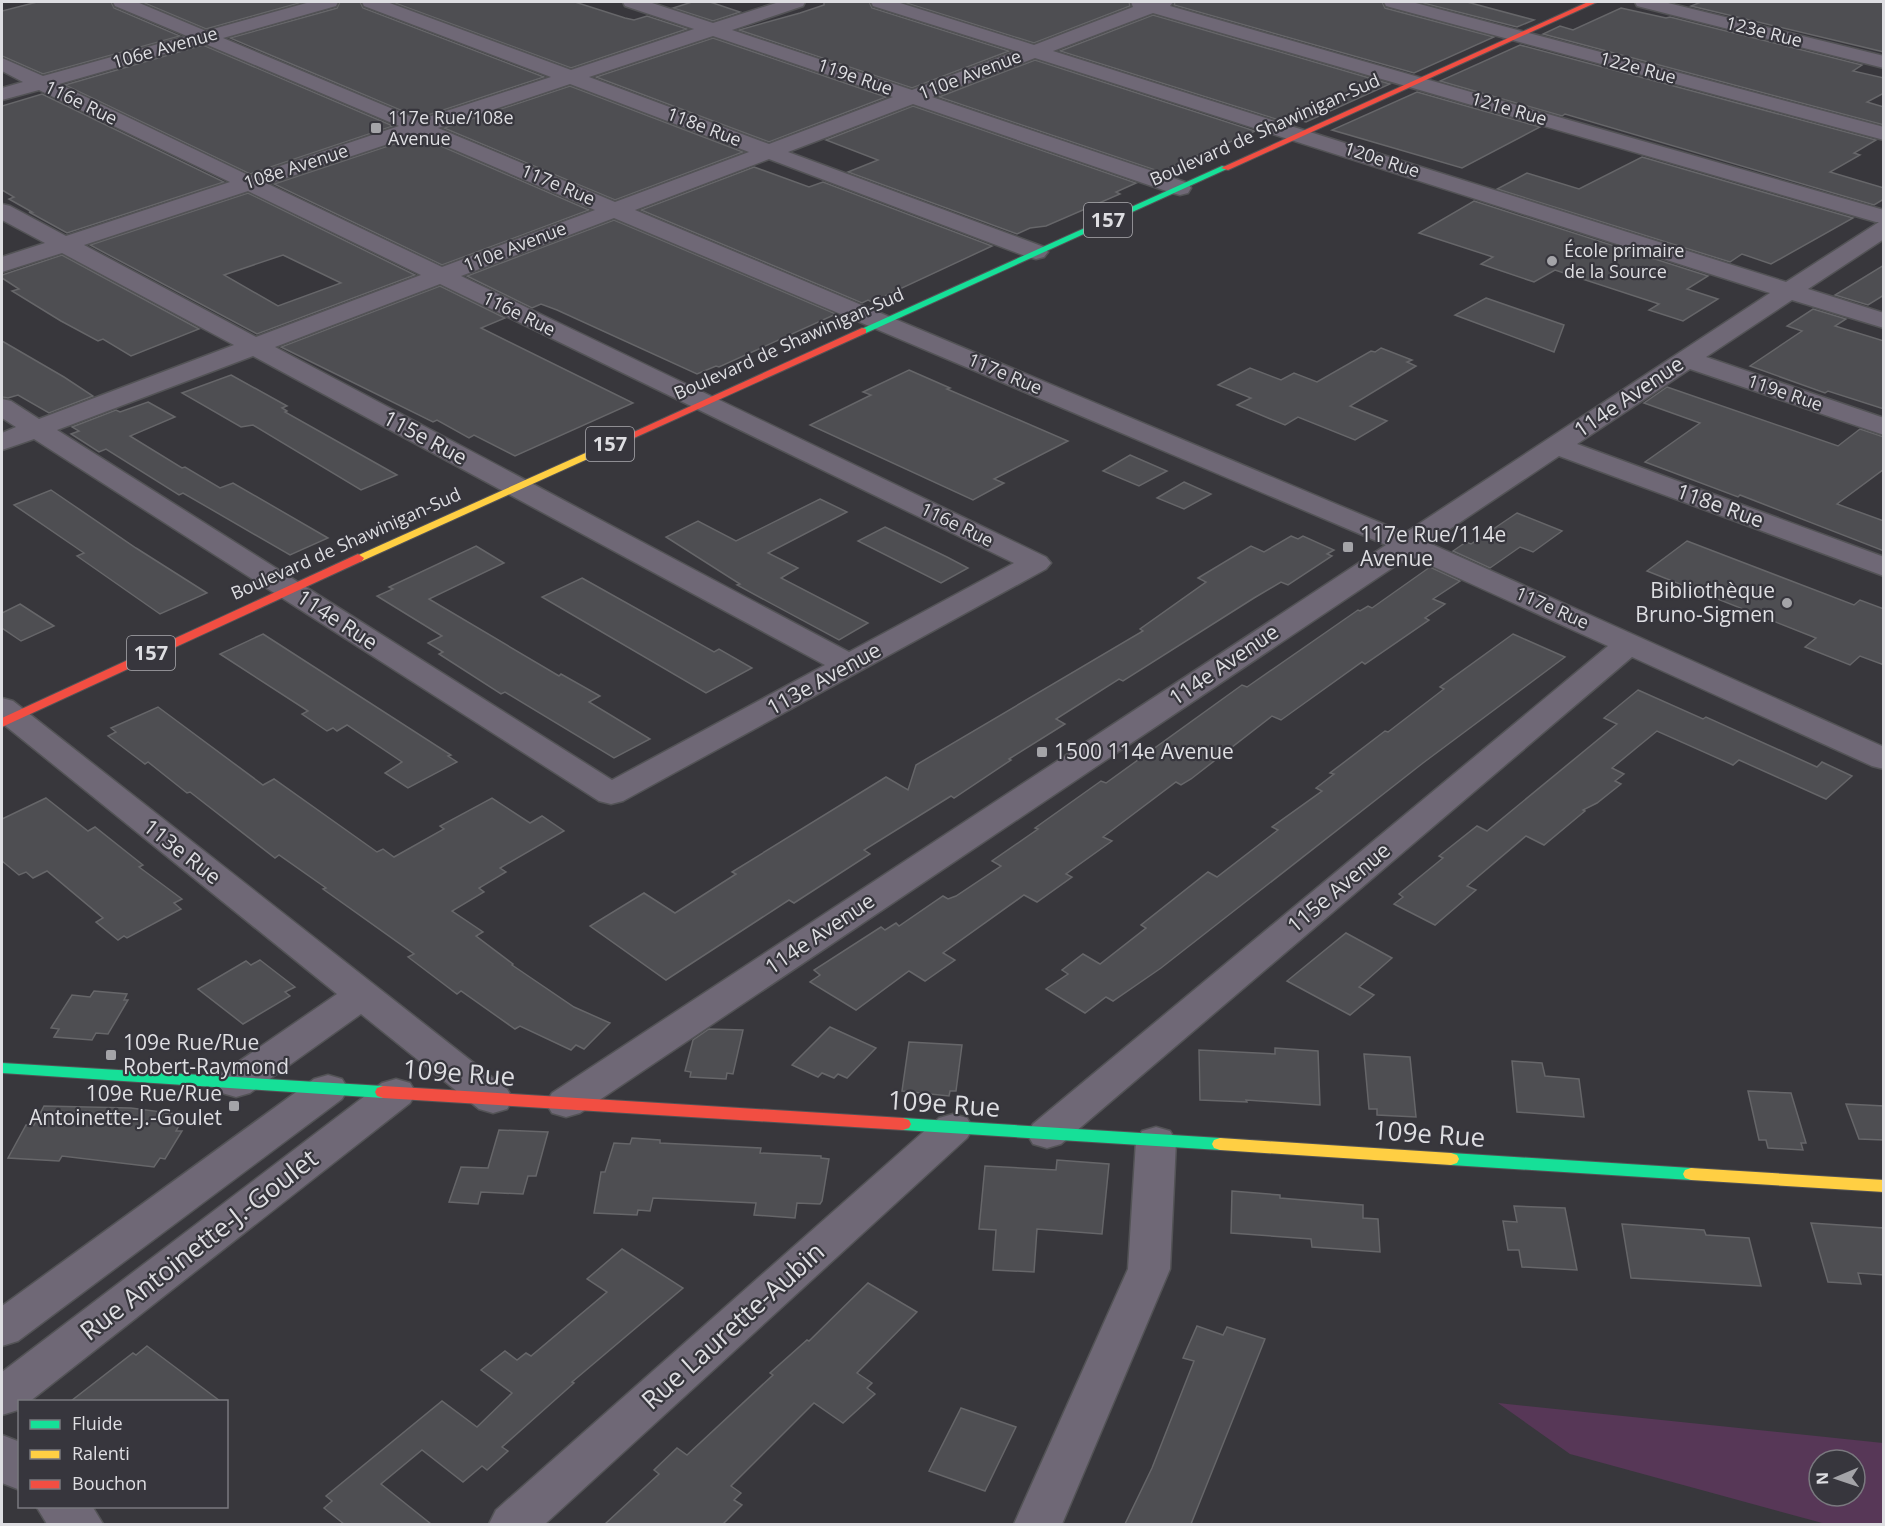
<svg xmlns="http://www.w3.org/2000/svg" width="1885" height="1526" font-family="'Open Sans',sans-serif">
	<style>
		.green { fill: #573757; fill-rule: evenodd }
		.building { fill: #4e4e52; stroke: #666669; stroke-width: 1.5; fill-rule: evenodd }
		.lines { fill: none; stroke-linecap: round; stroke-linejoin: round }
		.street-casing { stroke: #535356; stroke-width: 3 }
		.fast-casing { stroke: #535356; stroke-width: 2 }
		.slow-casing { stroke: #535356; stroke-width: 2 }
		.jam-casing { stroke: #535356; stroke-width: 2 }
		.street { fill: #6f6876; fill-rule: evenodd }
		.fast { fill: #16e098; fill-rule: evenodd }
		.slow { fill: #ffcf43; fill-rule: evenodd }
		.jam { fill: #f24e42; fill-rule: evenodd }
		.poi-dot { fill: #a4a4a8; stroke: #37363d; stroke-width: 2 }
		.labels { text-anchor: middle; stroke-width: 4.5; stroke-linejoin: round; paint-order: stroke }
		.far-street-label { font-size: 18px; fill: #dedee2; stroke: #37363d }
		.far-poi-label { font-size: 18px; fill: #dedee2; stroke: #37363d; text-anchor: start }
		.shield { fill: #37363d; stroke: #acacb0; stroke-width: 1.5 }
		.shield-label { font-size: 20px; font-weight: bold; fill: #dedee2 }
		.street-label { font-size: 21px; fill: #dedee2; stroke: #37363d }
		.poi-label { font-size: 21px; fill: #dedee2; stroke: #37363d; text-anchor: start }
		.near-street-label { font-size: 26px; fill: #dedee2; stroke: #37363d }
	</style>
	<rect width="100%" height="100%" fill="#38373c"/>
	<path class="green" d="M 1498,1403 L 1883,1443 L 1883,1524 L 1826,1524 L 1570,1454 ZM 1819,1460 L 1855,1460 L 1855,1496 L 1819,1496 Z"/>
	<g class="building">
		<polygon points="37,2 111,2 114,8 180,36 43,74 2,56 2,11"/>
		<polygon points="142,2 303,2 206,29"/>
		<polygon points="340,2 360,2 363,8 544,77 419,118 230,38 337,8"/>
		<polygon points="392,2 575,2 625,18 634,20 647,16 687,29 571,68"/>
		<polygon points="692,2 710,2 740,12 713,21 673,8"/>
		<polygon points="824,2 869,2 872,8 1009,51 912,88 739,30 800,13 824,5"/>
		<polygon points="903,2 1129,2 1130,6 1034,43"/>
		<polygon points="1175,2 1382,2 1385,8 1494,37 1414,73 1174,5"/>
		<polygon points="1419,2 1467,2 1534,20 1517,27"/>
		<polygon points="1701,2 1884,2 1884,52 1691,6"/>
		<polygon points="1621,8 1666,18 1670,17 1862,65 1853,71 1884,78 1884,93 1867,102 1884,107 1884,125 1543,34 1560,26 1573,30"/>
		<polygon points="1153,15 1390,84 1306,122 1287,117 1279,120 1060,51"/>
		<polygon points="713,38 886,97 769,142 596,77"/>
		<polygon points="203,45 393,126 250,174 65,85"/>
		<polygon points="1520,45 1876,140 1854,153 1860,155 1830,172 1884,188 1884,199 1874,205 1565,114 1562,116 1440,81"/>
		<polygon points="1035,60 1255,131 1161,172 939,97"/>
		<polygon points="570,86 743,152 615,200 444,128"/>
		<polygon points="1417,92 1540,127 1462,168 1332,130"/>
		<polygon points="42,94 224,182 67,233 29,212 32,212 9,199 14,197 2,190 2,106"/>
		<polygon points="913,106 1136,183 1116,192 1120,194 1046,226 1030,228 1017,234 848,172 878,160 826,140"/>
		<polygon points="418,136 589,210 442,265 274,184"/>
		<polygon points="1642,157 1853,218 1771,264 1742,254 1730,262 1497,189 1527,173 1579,189"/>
		<polygon points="754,167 809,187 823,182 992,246 872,302 868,300 862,303 641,210"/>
		<path d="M 248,193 L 415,275 L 257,334 L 90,245 ZM 283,255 L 341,283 L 278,306 L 224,275 Z"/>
		<polygon points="1474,201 1708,276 1687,289 1718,299 1683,321 1649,310 1659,304 1555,270 1534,282 1481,264 1493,257 1419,233"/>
		<polygon points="614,220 836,314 719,367 716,366 697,374 557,310 541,304 532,308 467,276"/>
		<polygon points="62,255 199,329 131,356 103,339 98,341 61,321 12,291 19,289 2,278 2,275"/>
		<polygon points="1884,265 1884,295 1868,305 1835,295"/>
		<polygon points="440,286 505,318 481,328 633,403 515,456 474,435 469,438 437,420 433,422 281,347"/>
		<polygon points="1486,298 1564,325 1554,352 1455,315"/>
		<polygon points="1813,309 1846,319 1835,326 1884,341 1884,409 1828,391 1825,393 1750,366 1802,331 1787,326"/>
		<polygon points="2,341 64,377 93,396 49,413 18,395 8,398 2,397"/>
		<polygon points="1381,348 1412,360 1407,362 1416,366 1350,406 1387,421 1355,440 1298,417 1285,425 1237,405 1251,398 1218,385 1250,368 1281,380 1294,373 1317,382 1371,351 1375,352"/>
		<polygon points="909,370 950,388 947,389 1068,441 994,479 1004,483 973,500 810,425 871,395 863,392"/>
		<polygon points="231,375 287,406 282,408 287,411 285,412 397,475 361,490 253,425 241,427 182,393"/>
		<polygon points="1667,387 1838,446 1860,429 1884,437 1884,469 1837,504 1884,521 1884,551 1740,495 1738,497 1645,462 1700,423 1644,403"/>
		<polygon points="148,402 175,417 130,436 182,468 185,467 220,488 233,483 328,538 290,555 183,493 179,495 106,449 99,452 71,434 79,431 72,427 116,410 120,412"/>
		<polygon points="1130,455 1167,471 1139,486 1103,471"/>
		<polygon points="1184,482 1211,494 1184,509 1157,498"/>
		<polygon points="51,490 136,548 207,593 160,614 77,556 84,553 14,505"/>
		<polygon points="820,499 847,512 768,553 798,568 781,578 868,623 839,640 737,585 740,584 666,537 698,521 736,541"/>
		<polygon points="1517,513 1562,531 1533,552 1520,547 1490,568 1453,551 1466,542 1471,544"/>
		<polygon points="885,527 947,557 968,568 941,583 858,541"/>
		<polygon points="1291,536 1298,539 1303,536 1334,550 1327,554 1332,556 1288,585 1281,582 1254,598 1123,681 1119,679 1056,719 1065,724 1009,759 1011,760 954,798 951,796 864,850 870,854 794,903 789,900 666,980 590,926 644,893 675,913 736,874 732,872 886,777 908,790 916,765 1143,631 1140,629 1206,582 1198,578 1251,546 1264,552"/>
		<polygon points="1687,541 1854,605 1860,600 1884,609 1884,665 1860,656 1850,665 1805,647 1816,638 1647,571"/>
		<polygon points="476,546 504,563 429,599 559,676 561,674 600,696 589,702 650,739 614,758 505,692 501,694 439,654 443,652 428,643 442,636 377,596 393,589 389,587"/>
		<polygon points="1430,567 1460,581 1433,599 1445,604 1425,618 1429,620 1365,664 1362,662 1281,720 1272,716 1191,779 1181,785 1176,782 1103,837 1112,841 1066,874 1072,877 1037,902 1024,895 943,953 955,960 925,981 909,971 856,1010 810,982 820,975 814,970 881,927 885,930 896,923 899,926 943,896 948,899 956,896 1001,866 992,861 1038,829 1035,828 1101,781 1106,783 1242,685 1247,687 1358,610 1360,611 1368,606 1372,608"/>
		<polygon points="582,578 714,652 719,649 752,668 706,693 542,597"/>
		<polygon points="20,604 54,626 21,641 2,628 2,613"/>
		<polygon points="263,634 451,755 448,756 457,762 408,788 385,773 402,762 347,725 337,731 333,728 327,731 302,714 308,711 220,654"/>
		<polygon points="1513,634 1565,657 1423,763 1161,968 1113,1001 1106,997 1085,1013 1046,989 1068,974 1062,970 1083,954 1100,964 1146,928 1141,925 1208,872 1217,877 1278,830 1272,827 1322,791 1316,788 1334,774 1330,773 1385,731 1388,732 1444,689 1440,687"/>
		<polygon points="1638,690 1703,719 1706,717 1817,767 1822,762 1852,776 1826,799 1739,760 1733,765 1657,731 1612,768 1624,774 1615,781 1621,784 1597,803 1583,810 1585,811 1544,845 1526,836 1467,886 1476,890 1435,925 1394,904 1403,897 1399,894 1443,858 1439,856 1477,826 1487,831 1617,724 1604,718"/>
		<polygon points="158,707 263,785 274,779 377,852 383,849 394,857 444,829 440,826 492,798 530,823 542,816 564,831 500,868 506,872 479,888 484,892 452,911 483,932 476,936 513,964 512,965 574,1007 610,1023 584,1049 576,1045 571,1050 520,1026 515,1029 461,991 457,994 408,957 414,954 323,889 326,888 279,855 275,858 190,792 187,793 148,762 145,764 108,736 116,732 111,728"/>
		<polygon points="46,798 88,831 95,827 143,865 139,867 182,899 174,903 181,909 127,938 124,936 118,940 96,922 103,918 47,871 33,878 26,872 19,875 2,861 2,819"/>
		<polygon points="1346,933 1392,958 1359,987 1374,995 1350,1015 1287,981"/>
		<polygon points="260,960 295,987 285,992 290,996 243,1024 198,989 246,961 251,965"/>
		<polygon points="94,991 127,994 124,1000 128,1000 108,1034 96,1033 92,1040 54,1037 59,1029 51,1028 72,995 90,997"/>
		<polygon points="830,1027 876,1048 847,1078 838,1074 834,1078 822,1073 818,1077 792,1065"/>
		<polygon points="709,1029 743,1030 733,1074 727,1073 726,1079 690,1077 691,1072 685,1071 693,1040"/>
		<polygon points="909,1042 962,1045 956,1091 950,1091 949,1096 902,1091"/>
		<polygon points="1275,1048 1318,1051 1320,1105 1246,1100 1247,1102 1200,1100 1199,1050 1275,1054"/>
		<polygon points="1364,1054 1410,1057 1416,1117 1377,1115 1377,1109 1369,1109"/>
		<polygon points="1512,1061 1542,1063 1545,1076 1579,1079 1584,1117 1517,1112"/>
		<polygon points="1748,1091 1791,1093 1806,1143 1801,1143 1803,1150 1768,1148 1766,1140 1759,1140"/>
		<polygon points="1846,1104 1884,1106 1884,1140 1859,1139"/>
		<polygon points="44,1106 131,1108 185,1115 176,1131 182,1131 165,1159 160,1158 154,1167 62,1156 59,1161 8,1158 26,1125 34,1125"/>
		<polygon points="499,1130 548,1132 536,1176 528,1176 523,1194 481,1192 478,1204 449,1202 461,1167 488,1168"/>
		<polygon points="632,1138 660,1140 660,1143 761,1148 760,1153 821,1156 821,1158 829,1159 822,1201 820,1204 797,1203 795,1218 754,1215 756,1203 653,1198 650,1211 638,1210 637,1215 594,1213 601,1172 605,1172 614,1143 630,1144"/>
		<polygon points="1057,1160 1109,1164 1102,1234 1037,1229 1034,1272 993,1270 996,1230 979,1229 985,1166 1056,1170"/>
		<polygon points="1232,1191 1280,1195 1280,1198 1363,1205 1363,1218 1378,1219 1380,1252 1312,1247 1311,1239 1231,1233"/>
		<polygon points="1514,1206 1565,1208 1577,1270 1522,1267 1519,1250 1508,1250 1503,1221 1517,1222"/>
		<polygon points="1811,1223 1884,1228 1884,1275 1858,1273 1861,1284 1828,1282"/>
		<polygon points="1622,1224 1704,1230 1706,1235 1749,1238 1761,1286 1631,1278"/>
		<polygon points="622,1249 683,1288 572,1382 574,1383 502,1447 508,1451 487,1470 482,1466 463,1482 422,1450 381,1484 431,1524 344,1524 324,1508 332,1501 326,1496 442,1401 477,1427 512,1393 481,1370 505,1351 517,1360 526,1353 531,1356 607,1292 587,1279"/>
		<polygon points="868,1283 917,1312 857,1373 872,1383 867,1388 875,1394 843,1423 814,1403 731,1486 741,1493 734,1500 742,1505 723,1524 605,1524 659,1474 654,1470 677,1448 687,1455 773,1375 770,1373 807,1340 809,1341"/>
		<polygon points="1197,1326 1223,1335 1227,1327 1265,1339 1191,1524 1125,1524 1152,1468 1194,1361 1183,1358"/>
		<polygon points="147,1346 220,1401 71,1401 133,1353 136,1355"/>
		<polygon points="961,1408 1016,1427 985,1491 929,1471"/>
	</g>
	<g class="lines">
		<g class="street-casing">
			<g id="street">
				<path d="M 113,2 L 137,2 L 206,31 L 310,2 L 338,2 L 336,6 L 223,38 L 419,120 L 551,77 L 364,6 L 362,2 L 387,2 L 571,70 L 694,29 L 625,6 L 623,2 L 649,2 L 713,23 L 779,2 L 805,2 L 803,6 L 732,30 L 912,90 L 1016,51 L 873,6 L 871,2 L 897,2 L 1034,45 L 1133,7 L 1131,2 L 1173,2 L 1170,6 L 1884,210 L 1884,239 L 1808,289 L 1884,313 L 1884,328 L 1792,300 L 1706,357 L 1884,418 L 1884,435 L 1690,369 L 1577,444 L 1884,557 L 1884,576 L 1559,456 L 1429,543 L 1884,747 L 1884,769 L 1872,766 L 1632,657 L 1061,1144 L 1047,1148 L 1033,1144 L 1027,1134 L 1033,1124 L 1608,646 L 1410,556 L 580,1113 L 566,1117 L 552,1113 L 546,1103 L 552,1093 L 1386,545 L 614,218 L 461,276 L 1046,557 L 1051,563 L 1046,569 L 623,801 L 611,804 L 599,801 L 34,439 L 2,450 L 2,433 L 16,427 L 2,418 L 2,399 L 11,401 L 39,419 L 234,345 L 62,253 L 2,272 L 2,257 L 45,243 L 2,220 L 2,204 L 10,206 L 66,236 L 230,182 L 39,90 L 2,100 L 2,88 L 23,82 L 2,71 L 2,58 L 43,76 L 187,36 L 115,6 ZM 1153,13 L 1876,222 L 1879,222 L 1786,282 L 1053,51 ZM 713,36 L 893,97 L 769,144 L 589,77 ZM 203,43 L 399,126 L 250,176 L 59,84 ZM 1035,58 L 1770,293 L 1405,533 L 635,210 L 769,159 L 1028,257 L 1036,259 L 1044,257 L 1048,252 L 1044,247 L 788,152 L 913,104 L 1172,193 L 1180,195 L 1188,193 L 1191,188 L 1188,183 L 932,97 ZM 570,84 L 749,152 L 615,202 L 438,128 ZM 418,134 L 595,210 L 442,267 L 268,184 ZM 248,191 L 421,275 L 256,337 L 84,245 ZM 440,284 L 1014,563 L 849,652 L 275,347 ZM 253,356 L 825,665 L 612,780 L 57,430 Z"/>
				<polygon points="1384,2 1412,2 1884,127 1884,140 1386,6"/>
				<polygon points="1635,2 1664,2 1884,56 1884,68 1637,6"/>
				<polygon points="2,698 13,701 507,1089 513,1099 507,1109 493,1113 479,1109 361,1014 250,1093 236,1097 222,1093 216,1083 222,1073 337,994 2,723"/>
				<polygon points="328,1075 342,1079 348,1089 342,1099 18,1341 2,1346 2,1306 314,1079"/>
				<polygon points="396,1079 410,1083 416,1093 410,1103 29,1402 20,1402 18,1410 2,1415 2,1372 382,1083"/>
				<polygon points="953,1114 967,1118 973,1128 967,1138 545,1524 489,1524 496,1510 939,1118"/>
				<polygon points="1156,1127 1170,1131 1176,1141 1170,1269 1062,1524 1014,1524 1128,1269 1136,1141 1142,1131"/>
				<polygon points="2,1435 20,1442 20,1490 2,1483"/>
				<polygon points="36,1506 92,1506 103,1524 47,1524"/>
			</g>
		</g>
		<g class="fast-casing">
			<g id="fast">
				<polygon points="1222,166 1229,168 866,333 858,333 857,331"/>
				<polygon points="2,1063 383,1086 389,1088 391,1092 389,1096 383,1098 2,1073"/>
				<polygon points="903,1118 1220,1138 1226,1140 1228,1144 1226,1148 1220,1150 903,1130 897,1128 895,1124 897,1120"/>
				<polygon points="1451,1153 1691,1168 1697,1170 1699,1174 1697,1178 1691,1180 1451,1165 1445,1163 1443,1159 1445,1155"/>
			</g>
		</g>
		<g class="slow-casing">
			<g id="slow">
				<polygon points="630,433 635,436 634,438 362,561 358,562 352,558"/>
				<polygon points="1220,1138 1451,1153 1457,1155 1459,1159 1457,1163 1451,1165 1220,1150 1214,1148 1212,1144 1214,1140"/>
				<polygon points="1691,1168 1884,1180 1884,1192 1691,1180 1685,1178 1683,1174 1685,1170"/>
			</g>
		</g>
		<g class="jam-casing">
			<g id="jam">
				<polygon points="1588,2 1597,2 1228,170 1221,168"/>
				<polygon points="862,328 866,329 866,333 634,438 630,439 625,436"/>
				<polygon points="358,554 364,558 362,561 2,727 2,718"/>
				<polygon points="383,1086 903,1118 909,1120 911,1124 909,1128 903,1130 383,1098 377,1096 375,1092 377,1088"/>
			</g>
		</g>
		<use href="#street" class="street"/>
		<use href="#fast" class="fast"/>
		<use href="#slow" class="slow"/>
		<use href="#jam" class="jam"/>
	</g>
	<g class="poi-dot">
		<rect x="370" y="122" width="12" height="12" rx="3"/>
		<circle cx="1552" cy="261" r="6"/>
		<rect x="1342" y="541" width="12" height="12" rx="3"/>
		<circle cx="1787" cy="603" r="6"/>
		<rect x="1036" y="746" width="12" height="12" rx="3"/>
		<rect x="105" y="1049" width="12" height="12" rx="3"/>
		<rect x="228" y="1100" width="12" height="12" rx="3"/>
	</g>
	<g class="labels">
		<g class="far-street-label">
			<text transform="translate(1764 32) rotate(14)" y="6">123e Rue</text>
			<text transform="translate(165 48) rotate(-16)" y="6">106e Avenue</text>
			<text transform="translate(1638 68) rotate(15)" y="6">122e Rue</text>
			<text transform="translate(970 75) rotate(-21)" y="6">110e Avenue</text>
			<text transform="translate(855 77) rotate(19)" y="6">119e Rue</text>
			<text transform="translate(81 103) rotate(26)" y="6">116e Rue</text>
			<text transform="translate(1509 109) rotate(16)" y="6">121e Rue</text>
			<text transform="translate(704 127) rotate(21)" y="6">118e Rue</text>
			<text transform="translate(1265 130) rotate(-24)" y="6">Boulevard de Shawinigan-Sud</text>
			<text transform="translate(1382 160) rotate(18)" y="6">120e Rue</text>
			<text transform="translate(296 167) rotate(-18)" y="6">108e Avenue</text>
			<text transform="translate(558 185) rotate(23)" y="6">117e Rue</text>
			<text transform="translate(515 247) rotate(-21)" y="6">110e Avenue</text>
			<text transform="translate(519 314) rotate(26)" y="6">116e Rue</text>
			<text transform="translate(789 344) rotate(-24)" y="6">Boulevard de Shawinigan-Sud</text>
			<text transform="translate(1005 374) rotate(23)" y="6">117e Rue</text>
			<text transform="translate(1785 393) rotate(19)" y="6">119e Rue</text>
			<text transform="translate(957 525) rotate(26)" y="6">116e Rue</text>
			<text transform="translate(346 544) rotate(-24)" y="6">Boulevard de Shawinigan-Sud</text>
			<text transform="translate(1552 608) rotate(24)" y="6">117e Rue</text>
		</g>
		<g class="far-poi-label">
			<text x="388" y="124">117e Rue/108e<tspan x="388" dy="21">Avenue</tspan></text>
			<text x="1564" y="257">École primaire<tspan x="1564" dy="21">de la Source</tspan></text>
		</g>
		<g class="shield">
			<rect x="1084" y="203" width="48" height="34" rx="4.5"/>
			<rect x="586" y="427" width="48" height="34" rx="4.5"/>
			<rect x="127" y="636" width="48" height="34" rx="4.5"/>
		</g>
		<g class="shield-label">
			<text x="1108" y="227">157</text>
			<text x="610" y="451">157</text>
			<text x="151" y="660">157</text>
		</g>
		<g class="street-label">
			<text transform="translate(1629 397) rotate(-34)" y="7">114e Avenue</text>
			<text transform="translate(425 438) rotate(28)" y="7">115e Rue</text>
			<text transform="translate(1720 506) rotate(20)" y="7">118e Rue</text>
			<text transform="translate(337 620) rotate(33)" y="7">114e Rue</text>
			<text transform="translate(1224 665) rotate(-34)" y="7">114e Avenue</text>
			<text transform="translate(824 679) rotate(-29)" y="7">113e Avenue</text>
			<text transform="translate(182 852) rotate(38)" y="7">113e Rue</text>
			<text transform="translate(1339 888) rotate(-40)" y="7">115e Avenue</text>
			<text transform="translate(820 934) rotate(-34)" y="7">114e Avenue</text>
		</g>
		<g class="poi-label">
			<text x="1360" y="542">117e Rue/114e<tspan x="1360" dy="24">Avenue</tspan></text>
			<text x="1775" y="598" text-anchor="end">Bibliothèque<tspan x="1775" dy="24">Bruno-Sigmen</tspan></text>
			<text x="1054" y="759">1500 114e Avenue</text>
			<text x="123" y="1050">109e Rue/Rue<tspan x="123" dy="24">Robert-Raymond</tspan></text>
			<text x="222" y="1101" text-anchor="end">109e Rue/Rue<tspan x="222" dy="24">Antoinette-J.-Goulet</tspan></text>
		</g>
		<g class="near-street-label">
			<text transform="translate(459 1073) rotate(4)" y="9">109e Rue</text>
			<text transform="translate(944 1104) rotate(4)" y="9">109e Rue</text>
			<text transform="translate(1429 1134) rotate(4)" y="9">109e Rue</text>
			<text transform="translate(199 1245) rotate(-38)" y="9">Rue Antoinette-J.-Goulet</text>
			<text transform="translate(733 1326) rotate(-42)" y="9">Rue Laurette-Aubin</text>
		</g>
	</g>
	<rect width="1885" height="1526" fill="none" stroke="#dedee2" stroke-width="6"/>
	<rect x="18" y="1400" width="210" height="108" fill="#37363d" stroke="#7a797f" stroke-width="1.5"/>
	<rect x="30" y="1420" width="30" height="9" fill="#16e098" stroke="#7a797f" stroke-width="1.5"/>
	<text x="72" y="1430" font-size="18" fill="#dedee2">Fluide</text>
	<rect x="30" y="1450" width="30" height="9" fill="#ffcf43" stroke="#7a797f" stroke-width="1.5"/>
	<text x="72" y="1460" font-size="18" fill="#dedee2">Ralenti</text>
	<rect x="30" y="1480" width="30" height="9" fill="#f24e42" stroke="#7a797f" stroke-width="1.5"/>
	<text x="72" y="1490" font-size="18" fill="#dedee2">Bouchon</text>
	<g transform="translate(1837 1478) rotate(268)"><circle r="28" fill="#37363d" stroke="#7a797f" stroke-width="1.5"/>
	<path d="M0-4.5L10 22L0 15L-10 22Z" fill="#a4a4a8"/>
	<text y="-9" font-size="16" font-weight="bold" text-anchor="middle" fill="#dedee2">N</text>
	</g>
</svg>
